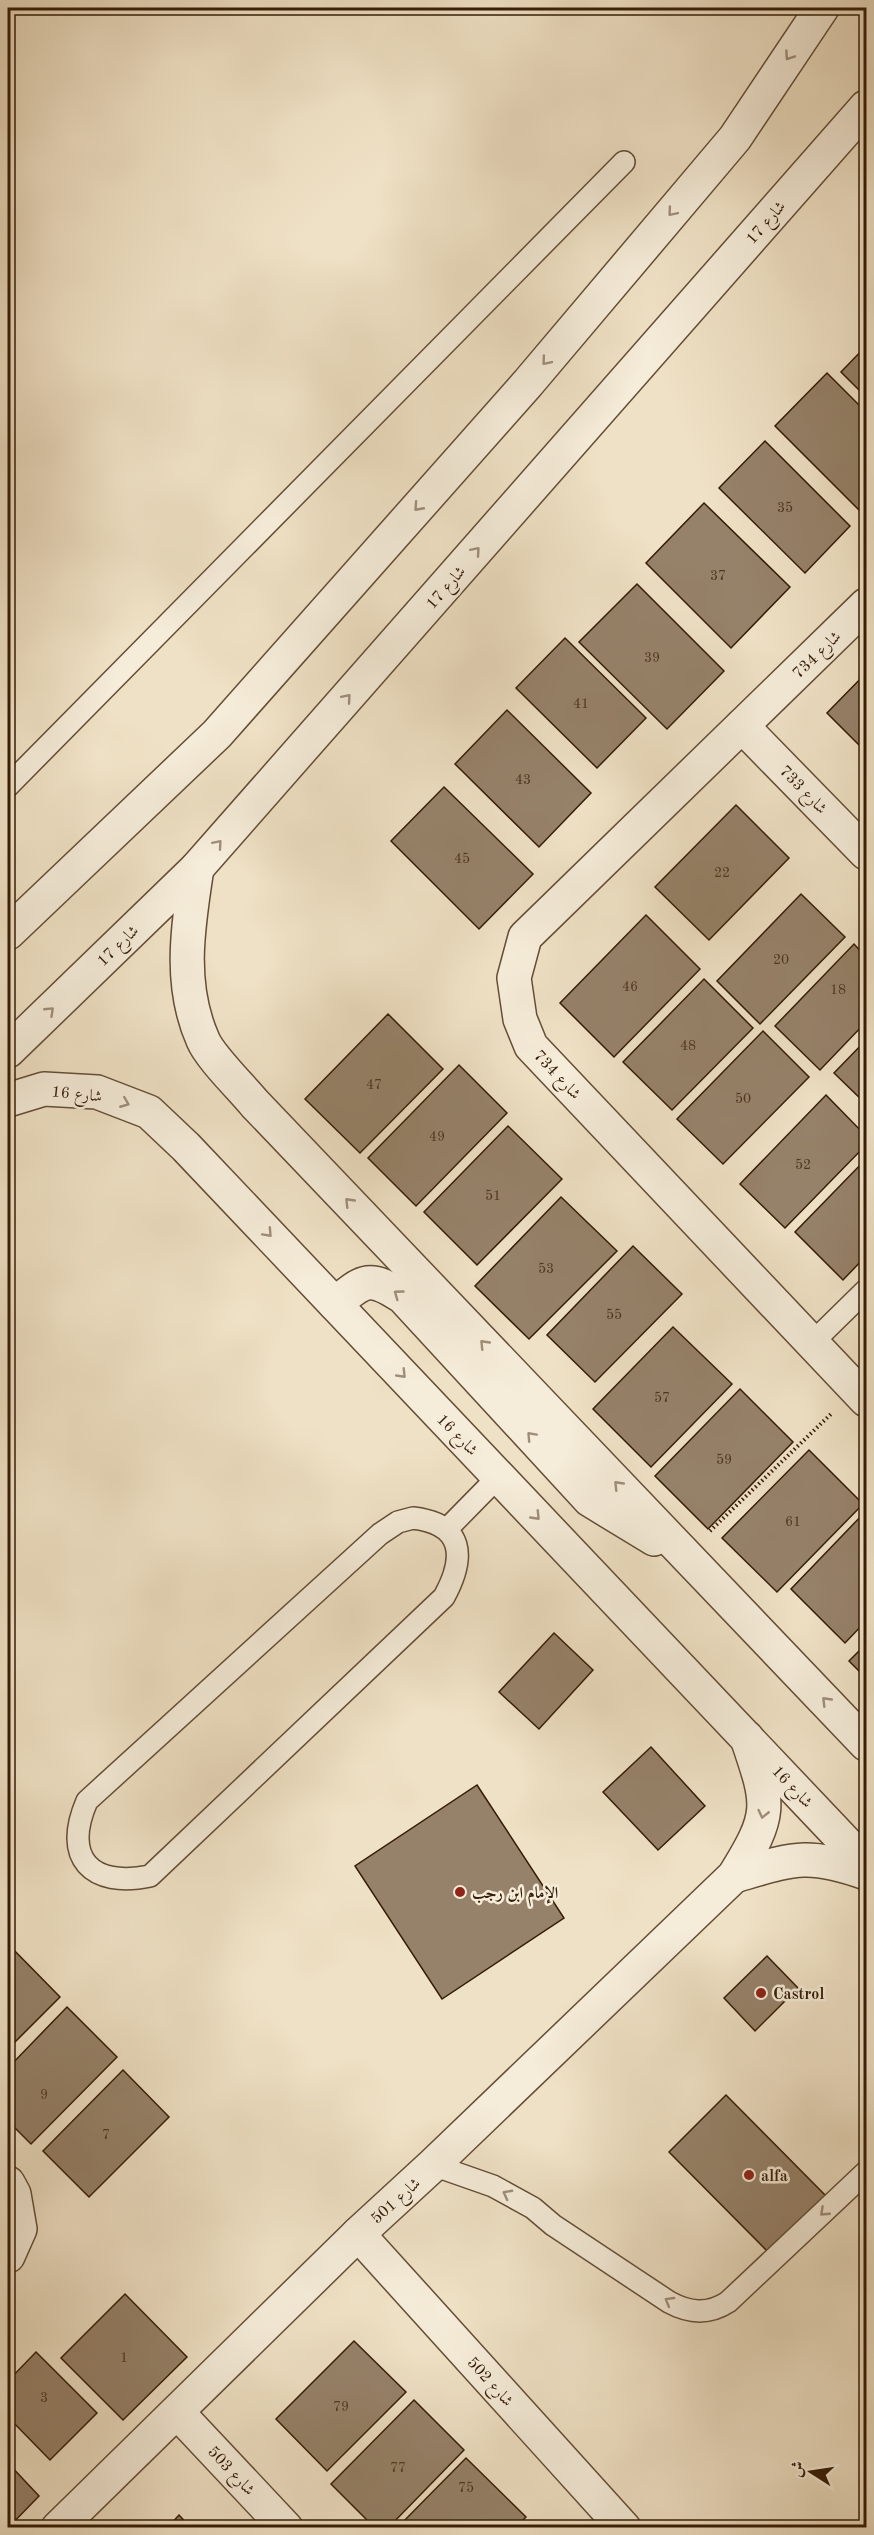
<svg xmlns="http://www.w3.org/2000/svg" width="874" height="2535" font-family="'Old Standard TT',Amiri,serif">
	<style>
		.building { fill: #96826a; stroke: #351c07; stroke-width: 1.5 }
		.lines { fill: none; stroke-linecap: round; stroke-linejoin: round }
		.service-casing { stroke: #644d36; stroke-width: 24 }
		.minor-casing { stroke: #644d36; stroke-width: 36 }
		.tertiary-casing { stroke: #644d36; stroke-width: 36 }
		.path { stroke: #351c07; stroke-width: 4; stroke-dasharray: 1.5 3; stroke-linecap: butt }
		.service { stroke: #f5ecd9; stroke-width: 21 }
		.minor { stroke: #f5ecd9; stroke-width: 33 }
		.tertiary { stroke: #f5ecd9; stroke-width: 33 }
		.oneway { stroke: #9f8e7a }
		.poi-dot { fill: #8f2418; stroke: #f5ecd9; stroke-width: 2 }
		.labels { text-anchor: middle; stroke-width: 5; stroke-linejoin: round; paint-order: stroke }
		.number-label { font-size: 14px; fill: #4d3620 }
		.street-label { font-size: 16px; fill: #351c07; stroke: #f5ecd9 }
		.poi-label { font-size: 16px; font-weight: bold; fill: #351c07; stroke: #f5ecd9; text-anchor: start }
	</style>
	<rect width="100%" height="100%" fill="#efe1c5"/>
	<filter id="stains"><feTurbulence type="fractalNoise" baseFrequency=".00333" numOctaves="4"/><feColorMatrix values="0 0 0 0 .2 0 0 0 0 .09 0 0 0 0 .02 0 0 0 .5 -.17"/></filter>
	<radialGradient id="worn" r=".72"><stop offset=".6" stop-color="#630" stop-opacity="0"/><stop offset="1" stop-color="#630" stop-opacity=".3"/></radialGradient>
	<g class="building">
		<polygon points="866,346 866,397 841,372"/>
		<polygon points="827,373 866,412 866,517 775,426"/>
		<polygon points="765,441 850,526 805,573 719,488"/>
		<polygon points="704,503 790,587 731,648 646,563"/>
		<polygon points="637,584 724,671 667,729 579,642"/>
		<polygon points="565,638 646,718 597,768 516,688"/>
		<polygon points="866,673 866,752 827,713"/>
		<polygon points="507,710 591,793 539,847 455,764"/>
		<polygon points="444,787 533,874 479,929 391,841"/>
		<polygon points="736,805 789,858 709,940 655,887"/>
		<polygon points="801,894 845,937 760,1024 717,981"/>
		<polygon points="646,915 700,969 614,1057 560,1003"/>
		<polygon points="854,944 866,957 866,1022 820,1070 775,1026"/>
		<polygon points="704,979 753,1028 672,1110 623,1062"/>
		<polygon points="388,1014 443,1069 360,1153 305,1099"/>
		<polygon points="763,1031 809,1077 723,1164 677,1119"/>
		<polygon points="866,1040 866,1104 834,1073"/>
		<polygon points="459,1065 507,1113 416,1206 368,1158"/>
		<polygon points="826,1095 866,1136 866,1145 785,1228 740,1184"/>
		<polygon points="508,1126 562,1179 477,1265 424,1212"/>
		<polygon points="866,1159 866,1256 843,1280 795,1232"/>
		<polygon points="561,1197 617,1251 529,1339 475,1286"/>
		<polygon points="633,1246 682,1294 595,1382 547,1335"/>
		<polygon points="673,1327 732,1384 651,1467 593,1409"/>
		<polygon points="740,1389 793,1442 708,1529 655,1476"/>
		<polygon points="809,1450 863,1504 777,1592 722,1538"/>
		<polygon points="865,1512 866,1621 845,1643 791,1589"/>
		<polygon points="554,1633 593,1670 539,1729 499,1692"/>
		<polygon points="866,1644 866,1678 849,1661"/>
		<polygon points="651,1747 705,1806 658,1850 603,1792"/>
		<polygon points="477,1785 564,1918 442,1999 355,1866"/>
		<polygon points="8,1944 60,1997 8,2049"/>
		<polygon points="767,1956 798,1988 755,2031 724,1998"/>
		<polygon points="67,2007 117,2057 31,2144 8,2121 8,2068"/>
		<polygon points="123,2070 169,2117 89,2197 43,2151"/>
		<polygon points="726,2095 828,2198 771,2255 669,2152"/>
		<polygon points="125,2294 187,2357 123,2420 61,2358"/>
		<polygon points="354,2341 406,2392 327,2471 276,2419"/>
		<polygon points="36,2352 97,2413 50,2460 8,2417 8,2381"/>
		<polygon points="414,2400 464,2450 388,2528 375,2528 331,2484"/>
		<polygon points="466,2458 526,2517 515,2528 397,2528"/>
		<polygon points="8,2463 39,2496 8,2528"/>
		<polygon points="179,2515 191,2528 167,2528"/>
	</g>
	<g class="lines">
		<g class="service-casing">
			<g id="service">
				<polyline points="8,786 624,162"/>
				<polyline points="812,1343 866,1290"/>
				<path d="M 413,1518 C 464,1524 466,1557 444,1597 L 150,1876 C 91,1888 62,1858 87,1801 L 380,1534 L 398,1522 Z"/>
				<polyline points="448,1528 499,1476"/>
				<path d="M 433,2165 L 493,2186 L 533,2208 L 553,2225 L 669,2302 C 689,2313 708,2315 728,2302 L 866,2172"/>
			</g>
		</g>
		<g class="minor-casing">
			<g id="minor">
				<polyline points="866,605 525,937 514,978 520,1019 531,1046 866,1400"/>
				<polyline points="742,726 866,853"/>
				<path d="M 734,1876 C 793,1859 807,1852 866,1873"/>
				<polyline points="8,2183 14,2194 20,2229 8,2256"/>
				<polyline points="358,2234 624,2528"/>
				<polyline points="178,2413 286,2528"/>
				<path d="M 58,2528 L 358,2234 L 433,2165 L 734,1876 C 773,1813 770,1806 747,1738"/>
			</g>
		</g>
		<g class="tertiary-casing">
			<g id="tertiary">
				<path d="M 197,868 C 188,926 178,984 203,1040 C 210,1057 242,1088 255,1104 L 866,1744"/>
				<polyline points="8,933 217,734 528,383 735,138 822,8"/>
				<polyline points="8,1051 197,868 866,107"/>
				<polyline points="8,1100 44,1089 97,1092 149,1112 186,1147 866,1864"/>
				<path d="M 335,1304 C 365,1279 369,1275 403,1297 L 590,1500 L 654,1539"/>
			</g>
		</g>
		<polyline class="path" points="710,1531 832,1413"/>
		<use href="#service" class="service"/>
		<use href="#minor" class="minor"/>
		<use href="#tertiary" class="tertiary"/>
	</g>
	<defs><path id="oneway-chevron" d="M-2-3.5L2.5 0L-2 3.5" fill="none" stroke-width="1.6" stroke-linecap="round" stroke-linejoin="round" transform="scale(1.5)"/></defs>
	<g class="oneway">
		<use href="#oneway-chevron" transform="translate(789 56) rotate(124)"/>
		<use href="#oneway-chevron" transform="translate(672 212) rotate(130)"/>
		<use href="#oneway-chevron" transform="translate(546 361) rotate(130)"/>
		<use href="#oneway-chevron" transform="translate(418 507) rotate(132)"/>
		<use href="#oneway-chevron" transform="translate(476 551) rotate(-49)"/>
		<use href="#oneway-chevron" transform="translate(347 698) rotate(-49)"/>
		<use href="#oneway-chevron" transform="translate(218 844) rotate(-49)"/>
		<use href="#oneway-chevron" transform="translate(50 1011) rotate(-44)"/>
		<use href="#oneway-chevron" transform="translate(125 1103) rotate(22)"/>
		<use href="#oneway-chevron" transform="translate(349 1202) rotate(-134)"/>
		<use href="#oneway-chevron" transform="translate(268 1233) rotate(47)"/>
		<use href="#oneway-chevron" transform="translate(398 1294) rotate(-144)"/>
		<use href="#oneway-chevron" transform="translate(484 1344) rotate(-134)"/>
		<use href="#oneway-chevron" transform="translate(402 1374) rotate(46)"/>
		<use href="#oneway-chevron" transform="translate(531 1436) rotate(-133)"/>
		<use href="#oneway-chevron" transform="translate(618 1485) rotate(-134)"/>
		<use href="#oneway-chevron" transform="translate(536 1516) rotate(46)"/>
		<use href="#oneway-chevron" transform="translate(826 1701) rotate(-134)"/>
		<use href="#oneway-chevron" transform="translate(763 1814) rotate(103)"/>
		<use href="#oneway-chevron" transform="translate(507 2194) rotate(-152)"/>
		<use href="#oneway-chevron" transform="translate(824 2212) rotate(137)"/>
		<use href="#oneway-chevron" transform="translate(669 2301) rotate(-150)"/>
	</g>
	<g class="poi-dot">
		<circle cx="460" cy="1892" r="6"/>
		<circle cx="761" cy="1993" r="6"/>
		<circle cx="749" cy="2175" r="6"/>
	</g>
	<g class="labels">
		<g class="number-label">
			<text x="785" y="512">35</text>
			<text x="718" y="580">37</text>
			<text x="652" y="662">39</text>
			<text x="581" y="708">41</text>
			<text x="523" y="784">43</text>
			<text x="462" y="863">45</text>
			<text x="722" y="877">22</text>
			<text x="781" y="964">20</text>
			<text x="630" y="991">46</text>
			<text x="838" y="994">18</text>
			<text x="688" y="1050">48</text>
			<text x="374" y="1089">47</text>
			<text x="743" y="1103">50</text>
			<text x="437" y="1141">49</text>
			<text x="803" y="1169">52</text>
			<text x="493" y="1200">51</text>
			<text x="546" y="1273">53</text>
			<text x="614" y="1319">55</text>
			<text x="662" y="1402">57</text>
			<text x="724" y="1464">59</text>
			<text x="793" y="1526">61</text>
			<text x="44" y="2099">9</text>
			<text x="106" y="2139">7</text>
			<text x="124" y="2362">1</text>
			<text x="44" y="2402">3</text>
			<text x="341" y="2411">79</text>
			<text x="398" y="2472">77</text>
			<text x="466" y="2492">75</text>
		</g>
		<g class="street-label">
			<text transform="translate(765 222) rotate(-49)" y="6">شارع 17</text>
			<text transform="translate(445 587) rotate(-49)" y="6">شارع 17</text>
			<text transform="translate(816 654) rotate(-44)" y="6">شارع 734</text>
			<text transform="translate(804 789) rotate(46)" y="6">شارع 733</text>
			<text transform="translate(117 945) rotate(-44)" y="6">شارع 17</text>
			<text transform="translate(558 1074) rotate(47)" y="6">شارع 734</text>
			<text transform="translate(77 1093) rotate(6)" y="6">شارع 16</text>
			<text transform="translate(458 1434) rotate(46)" y="6">شارع 16</text>
			<text transform="translate(793 1786) rotate(47)" y="6">شارع 16</text>
			<text transform="translate(395 2200) rotate(-42)" y="6">شارع 501</text>
			<text transform="translate(491 2381) rotate(48)" y="6">شارع 502</text>
			<text transform="translate(232 2470) rotate(47)" y="6">شارع 503</text>
		</g>
		<g class="poi-label">
			<text x="472" y="1898">الإمام ابن رجب</text>
			<text x="773" y="1999">Castrol</text>
			<text x="761" y="2181">alfa</text>
		</g>
	</g>
	<rect width="874" height="2535" fill="none" stroke="#efe1c5" stroke-width="30"/>
	<rect x="9" y="9" width="856" height="2517" fill="none" stroke="#351c07" stroke-width="3"/>
	<rect x="15" y="15" width="844" height="2505" fill="none" stroke="#351c07" stroke-width="1.5"/>
	<g transform="translate(811 2472) rotate(282)" stroke="#f5ecd9" stroke-width="4.5" paint-order="stroke">
	<path d="M0-4.5L10 22L0 15L-10 22Z" fill="#351c07"/>
	<text y="-9" font-size="16" font-weight="bold" text-anchor="middle" fill="#351c07">ش</text>
	</g>
	<rect width="100%" height="100%" filter="url(#stains)"/>
	<rect width="100%" height="100%" fill="url(#worn)"/>
</svg>
